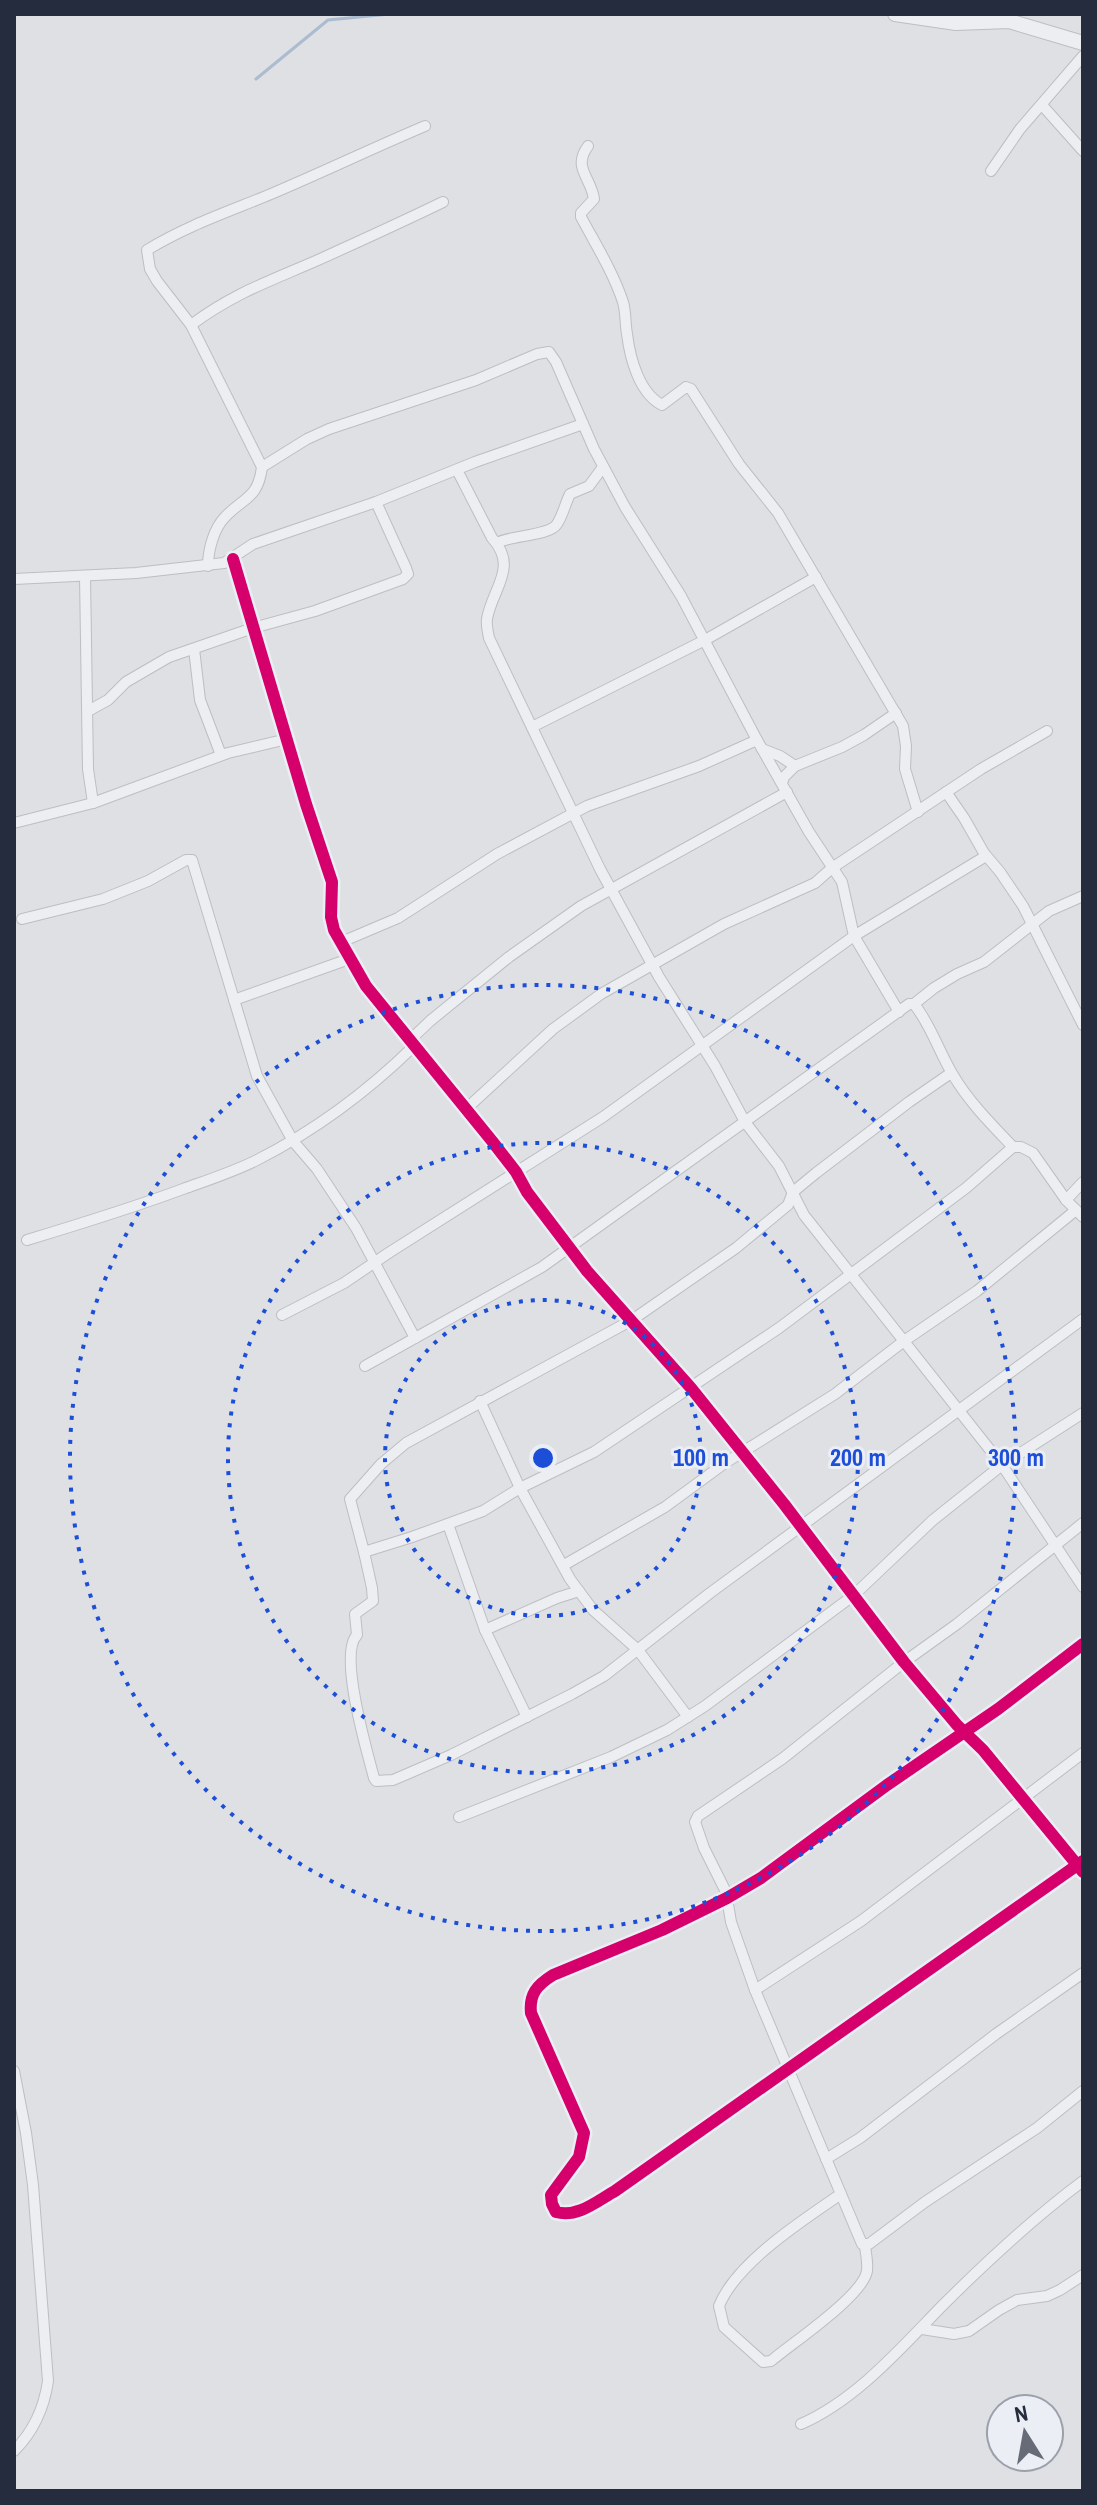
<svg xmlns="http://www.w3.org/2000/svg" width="1097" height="2505" font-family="'Archivo Narrow',sans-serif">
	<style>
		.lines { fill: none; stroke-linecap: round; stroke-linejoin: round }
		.stream { stroke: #abbbd0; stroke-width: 3 }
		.minor-casing { stroke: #bcbec2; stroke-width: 12 }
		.tertiary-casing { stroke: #bcbec2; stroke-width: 16 }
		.minor { stroke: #edeef1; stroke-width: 10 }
		.tertiary { stroke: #edeef1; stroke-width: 14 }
		.cycleway-casing { stroke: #ebeef4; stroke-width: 17 }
		.cycleway { stroke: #d6006c; stroke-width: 12 }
		.ring { fill: none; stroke: #1d4ed8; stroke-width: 4; stroke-dasharray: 4 8 }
		.centre { fill: #1d4ed8; stroke: #ebeef4; stroke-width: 4 }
		.ring-label { font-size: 24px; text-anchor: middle; font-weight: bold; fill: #1d4ed8; stroke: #ebeef4; stroke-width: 6; stroke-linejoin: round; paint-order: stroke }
	</style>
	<rect width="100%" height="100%" fill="#dee0e4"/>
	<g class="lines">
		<polyline class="stream" points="256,79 328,20 390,14"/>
		<g class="minor-casing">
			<g id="minor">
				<polyline points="1042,105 1083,151"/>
				<path d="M 588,146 C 572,168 591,177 594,199 L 581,213 L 581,217 C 596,245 613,272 623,302 C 626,312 625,323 627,334 C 630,358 639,393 662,405 L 686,387 L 691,389 L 739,464 L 778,513 L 903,726 L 906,746 L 905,769 L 918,812"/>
				<polyline points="991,171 1020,129 1083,56"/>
				<path d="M 191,325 C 234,293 270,281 318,260 C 360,241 402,222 443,202"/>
				<polyline points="262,467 307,439 329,429 476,380 537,354 549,352 556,362 594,449 625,507 681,596 757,740 809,832 842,882 854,936 899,1012"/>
				<path d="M 457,470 L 492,538 C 519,567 492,589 487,619 C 486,625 488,632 489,638 L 600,869 L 659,977 L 715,1066 L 745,1122 L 779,1166 L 804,1215 L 1002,1465 L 1083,1587"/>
				<path d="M 497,543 C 511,535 550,536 557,524 C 563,515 565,504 570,494 L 589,486 L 603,467"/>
				<polyline points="233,559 306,804 332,882 331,917 334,930 366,986 492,1141 516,1172 527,1192 587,1271 691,1388 784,1504 904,1662 957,1725 983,1750 1083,1872"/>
				<path d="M 208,566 C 208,550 214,528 225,517 C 244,497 258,499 262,467 L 191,325 L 157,281 L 150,269 L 147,250 C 188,225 228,212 271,194 C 323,172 373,148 425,126"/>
				<polyline points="85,576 88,769 93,803"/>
				<polyline points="14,579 136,573 224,563 253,544 376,502 475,462 583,424"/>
				<polyline points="194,649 200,700 221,755"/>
				<polyline points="88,711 108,700 126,682 169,657 253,628 315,611 403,579 408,574 406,568 376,502"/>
				<polyline points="532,727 705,640 816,577"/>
				<polyline points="762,749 780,756 795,766"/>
				<polyline points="782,783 784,777 795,766 842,747 864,735 896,713"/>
				<polyline points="946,792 964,818 984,853 1000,872 1023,906 1083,1025"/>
				<polyline points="14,823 93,803 228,753 287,739"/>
				<polyline points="22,919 103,899 148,881 186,860 192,860 257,1076 293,1141 317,1169 356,1228 415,1338"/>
				<polyline points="339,943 398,918 497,854 587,806 699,766 757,740"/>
				<polyline points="234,1000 349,959"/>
				<path d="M 914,1004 C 931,1025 939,1052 953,1075 C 969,1102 992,1125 1013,1147 L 1021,1147 L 1033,1153 L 1066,1200 L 1083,1217"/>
				<polyline points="410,1040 430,1021 509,957 581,906 787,792"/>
				<polyline points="951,1073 909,1102 816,1173 793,1192 788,1205 736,1248 632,1320 406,1443 381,1464 350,1499 364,1552 412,1537 483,1511 520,1488 594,1452 779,1328 966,1188 1013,1147"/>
				<polyline points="466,1109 553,1029 601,994 724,924 815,883 832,868 981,769 1047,731"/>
				<polyline points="1066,1200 1083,1182"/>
				<path d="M 27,1240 C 80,1224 132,1208 183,1189 C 208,1180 233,1172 257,1160 C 314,1131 369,1090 414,1046"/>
				<polyline points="282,1315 344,1283 390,1252 603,1117 854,936 986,856"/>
				<polyline points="365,1366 542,1267 909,1004 914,1004 934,988 957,974 984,962 1049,911 1083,896"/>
				<polyline points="480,1401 520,1488 570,1579 593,1610 638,1650 688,1717"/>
				<polyline points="1083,1523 957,1624 904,1662 782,1759 698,1816 695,1822 704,1848 726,1892 731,1922 755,1990 862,2244 869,2244 925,2202 1037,2128 1083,2091"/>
				<polyline points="448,1524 485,1630 527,1717"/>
				<path d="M 364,1552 L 372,1588 L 373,1601 L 355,1614 L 357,1635 C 338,1654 367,1751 374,1778 L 376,1781 L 393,1780 L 451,1755 L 572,1694 L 604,1676 L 710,1593 L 1083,1319"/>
				<polyline points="564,1565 665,1507 725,1463 835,1394 904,1341 977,1291 1076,1210"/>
				<polyline points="485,1630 557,1598 579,1591"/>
				<path d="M 1083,1644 L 998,1709 L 887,1785 L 761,1878 L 727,1898 L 662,1930 L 553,1975 C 537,1985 529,1994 531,2013 L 584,2133 L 579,2157 L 551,2195 L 552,2204 L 556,2212 C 578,2218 597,2201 615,2191 L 1083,1861"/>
				<polyline points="459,1817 611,1757 667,1730 705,1706 854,1595 933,1520 1002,1465 1083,1413"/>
				<polyline points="755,1990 861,1921 1083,1753"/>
				<path d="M 14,2071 L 26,2133 L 33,2185 L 48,2381 C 44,2409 34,2431 14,2451"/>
				<polyline points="826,2159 860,2138 996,2034 1083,1973"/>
				<path d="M 841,2194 C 803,2220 736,2263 719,2306 L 724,2327 L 763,2362 L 771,2361 C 792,2343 863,2296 867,2271 C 868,2263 866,2254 865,2246"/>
				<polyline points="922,2329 954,2334 969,2331 999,2310 1017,2300 1047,2296 1060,2290 1083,2275"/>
				<path d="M 801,2424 C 856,2400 900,2349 941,2307 C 986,2262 1032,2219 1083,2181"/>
			</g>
		</g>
		<g class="tertiary-casing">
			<polyline id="tertiary" points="895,14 956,23 1009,21 1083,43"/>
		</g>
		<use href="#minor" class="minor"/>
		<use href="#tertiary" class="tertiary"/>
		<g class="cycleway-casing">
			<g id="cycleway">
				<polyline points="233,559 306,804 332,882 331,917 334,930 366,986 492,1141 516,1172 527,1192 587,1271 691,1388 784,1504 904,1662 957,1725 983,1750 1083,1872"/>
				<path d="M 1083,1644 L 998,1709 L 887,1785 L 761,1878 L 727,1898 L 662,1930 L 553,1975 C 537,1985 529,1994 531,2013 L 584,2133 L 579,2157 L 551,2195 L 552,2204 L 556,2212 C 578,2218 597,2201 615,2191 L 1083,1861"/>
			</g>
		</g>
		<use href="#cycleway" class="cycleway"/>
	</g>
	<g class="ring">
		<circle cx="543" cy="1458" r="158"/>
		<circle cx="543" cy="1458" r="315"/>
		<circle cx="543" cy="1458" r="473"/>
	</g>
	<circle cx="543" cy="1458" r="12" class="centre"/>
	<g class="ring-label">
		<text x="701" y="1466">100 m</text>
		<text x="858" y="1466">200 m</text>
		<text x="1016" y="1466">300 m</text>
	</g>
	<rect width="1097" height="2505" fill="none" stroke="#252c3d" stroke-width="32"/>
	<g transform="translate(1025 2433) rotate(349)"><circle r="38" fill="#ebeef4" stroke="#9ca0ab" stroke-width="2"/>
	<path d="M0-6L14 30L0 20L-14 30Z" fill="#666b77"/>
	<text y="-12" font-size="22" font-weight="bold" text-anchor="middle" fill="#252c3d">N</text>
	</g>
</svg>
